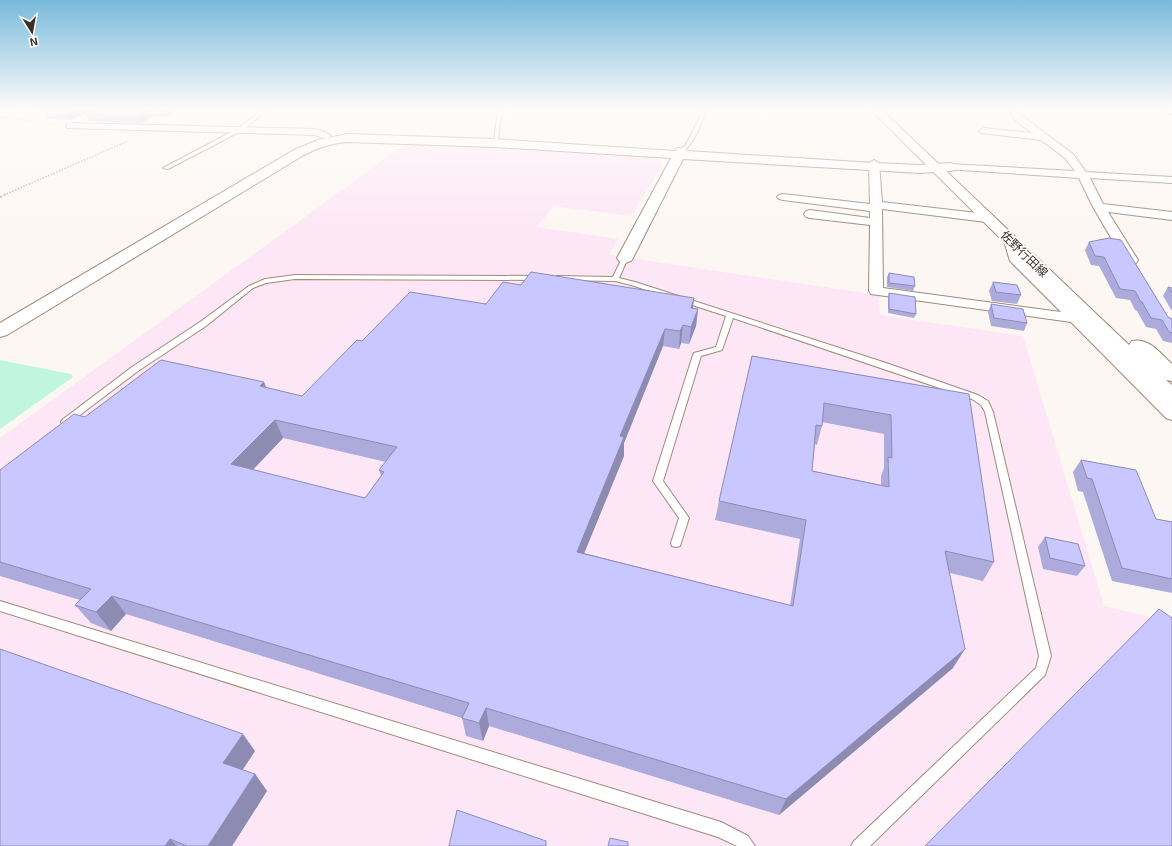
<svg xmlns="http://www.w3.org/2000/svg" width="1172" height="846" font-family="'Exo 2','Noto Sans JP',sans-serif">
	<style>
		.industrial { fill: #fde7f6 }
		.green { fill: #bff6dc }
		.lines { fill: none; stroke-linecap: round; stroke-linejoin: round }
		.lane-casing { stroke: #a08a76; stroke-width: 2 }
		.street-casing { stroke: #a08a76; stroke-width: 2 }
		.secondary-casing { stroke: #a08a76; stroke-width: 2 }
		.primary-casing { stroke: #a08a76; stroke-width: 2 }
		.path-far1 { stroke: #b7b0ab; stroke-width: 1.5; stroke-dasharray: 1.5 1.5; stroke-linecap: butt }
		.path { stroke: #b7b0ab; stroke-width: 2; stroke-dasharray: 2 2; stroke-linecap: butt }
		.lane { fill: #fff; fill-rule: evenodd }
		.street { fill: #fff; fill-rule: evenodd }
		.secondary { fill: #fff; fill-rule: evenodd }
		.primary { fill: #fff; fill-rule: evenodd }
		.wall { fill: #adabdb; fill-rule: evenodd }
		.shaded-wall { fill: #8d8bb2 }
		.building { fill: #c9c7ff; stroke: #8d8bb2; fill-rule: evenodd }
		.labels { text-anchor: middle; stroke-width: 4; stroke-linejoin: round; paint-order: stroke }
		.far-street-label { font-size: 12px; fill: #3a3028; stroke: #fff }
	</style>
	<rect width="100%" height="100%" fill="#fcf7f3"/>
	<polygon class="industrial" points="407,143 488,145 641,154 652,157 660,161 662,166 631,216 554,206 537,227 618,239 609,255 879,295 880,315 1023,336 1104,606 1172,622 1172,846 0,846 0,438"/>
	<polygon class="green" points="0,360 71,374 73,377 0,429"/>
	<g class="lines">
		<g class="lane-casing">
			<g id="lane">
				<polygon points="261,111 266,111 241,131 168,169 163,168 237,129"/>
				<polygon points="498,111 502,111 498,140 494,144 492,143 494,140"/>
				<path d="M 703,111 L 707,111 C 702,121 691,152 679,152 L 679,150 L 685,146 Z"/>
				<polygon points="625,256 628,258 619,278 635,282 883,362 978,395 988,401 993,412 1051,656 1045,675 870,846 851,846 854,841 1036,668 1039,656 985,412 981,405 972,399 733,318 722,350 701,356 663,481 689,518 680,546 676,547 672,546 671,543 679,518 653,481 693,355 694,353 716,347 726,316 631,285 615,281 557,280 554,278 557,276 613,277 622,258"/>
				<polygon points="295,275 539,276 542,278 539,280 295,279 266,283 253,288 206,326 138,371 68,424 62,424 61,422 62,420 132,367 200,322 249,286 265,279"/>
				<polygon points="0,601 721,822 748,836 755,846 737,846 718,837 0,611"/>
			</g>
		</g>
		<g class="street-casing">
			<g id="street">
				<polygon points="1010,111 1018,111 1021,115 1073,154 1086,172 1172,177 1172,183 1090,178 1103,204 1172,212 1172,220 1108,212 1138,260 1136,263 1126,263 1124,260 1093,207 1079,178 946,169 945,167 946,165 950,164 1075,171 1065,158 1041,140 981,133 979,131 984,128 1032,133 1014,119"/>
				<polygon points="1164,111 1172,111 1172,114 1165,113"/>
				<polygon points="71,123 316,129 329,134 331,136 326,139 315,135 68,128 66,126 68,124"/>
				<polygon points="874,160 879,163 882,202 986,214 990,215 992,218 990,221 986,222 882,209 883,288 1061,312 1010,261 1004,241 1006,238 1014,238 1021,257 1172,404 1172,420 1166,418 1071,322 871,294 869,291 870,225 810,218 806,217 804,214 806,211 810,210 870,218 870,211 783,200 779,199 777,197 779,195 783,194 870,204 869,163"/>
			</g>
		</g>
		<g class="secondary-casing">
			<path id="secondary" d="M 348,134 L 494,139 L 675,151 L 677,148 L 685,148 L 687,151 L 874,163 L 920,165 L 950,163 L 955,164 L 956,167 L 955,170 L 950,171 L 920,173 L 683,159 L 633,258 L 631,261 L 625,263 L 619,261 L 617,258 L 671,158 L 494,147 L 348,142 C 331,143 317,148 302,156 L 7,335 L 0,337 L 0,323 L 294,150 L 318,140 Z"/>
		</g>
		<g class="primary-casing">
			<path id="primary" d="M 872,111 L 883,111 L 1129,345 L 1132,341 C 1149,337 1161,354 1172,364 L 1172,381 L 1166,380 L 1172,385 L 1172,404 L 1165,402 Z"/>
		</g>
		<g class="path-far1">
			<polyline points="0,117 57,124"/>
			<polyline points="0,120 26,111"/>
			<polyline points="4,195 128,141"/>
		</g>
		<polyline class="path" points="0,197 6,194"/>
		<use href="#lane" class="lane"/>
		<use href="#street" class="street"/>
		<use href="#secondary" class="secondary"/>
		<use href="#primary" class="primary"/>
	</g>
	<g class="wall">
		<polygon points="48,111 92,111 70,120 47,119 44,113"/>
		<polygon points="93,111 175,111 164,117 153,116 141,123 89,121 86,114"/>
		<polygon points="1089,242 1168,317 1172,319 1172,343 1163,341 1156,329 1146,327 1137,311 1135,310 1130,300 1116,298 1099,266 1091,265 1085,250"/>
		<polygon points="889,273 915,286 913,291 887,287 887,277"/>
		<polygon points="993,282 1021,295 1017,304 992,301 989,291"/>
		<path d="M 521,285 L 694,298 L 693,308 L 698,309 L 696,326 L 689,344 L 681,343 L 679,349 L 663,346 L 624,443 L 624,456 L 584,553 L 790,606 L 800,539 L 715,520 L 719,501 L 752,356 L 969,394 L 994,562 L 983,581 L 950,573 L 953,668 L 779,815 L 489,726 L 483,741 L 466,736 L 462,718 L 126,614 L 111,631 L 91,623 L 75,605 L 80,600 L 0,576 L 0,470 L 85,417 L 264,382 L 266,388 L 302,396 L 362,341 L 486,304 ZM 822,422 L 884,434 L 884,468 L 881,476 L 881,485 L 812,471 L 815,444 L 817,445 L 822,426 ZM 283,438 L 386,462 L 379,470 L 381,476 L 365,498 L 253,470 Z"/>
		<polygon points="1168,287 1172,288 1172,311 1163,296"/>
		<polygon points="889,293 916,314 914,318 888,313 888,298"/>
		<polygon points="991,304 1027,323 1024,331 991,326 988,312"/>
		<polygon points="1081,460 1156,519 1172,522 1172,593 1112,581 1083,492 1078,491 1073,472"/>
		<polygon points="1045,537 1085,566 1077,576 1043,569 1038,547"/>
		<polygon points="255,751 242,770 255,774 267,791 232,846 0,846"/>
	</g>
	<g class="shaded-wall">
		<polygon points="74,111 92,111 70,120 67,114"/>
		<polygon points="149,111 151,111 153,116 141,123 138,116"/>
		<polygon points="162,111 175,111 164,117"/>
		<polygon points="694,298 692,315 691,308"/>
		<polygon points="698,309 696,326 689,344 691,327"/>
		<polygon points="683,325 681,343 679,349 680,331"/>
		<polygon points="665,329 663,346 624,443 624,456 577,571 577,552 620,436"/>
		<polygon points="264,382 271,400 260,386"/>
		<polygon points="275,420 283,438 240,483 231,464"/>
		<polygon points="112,596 126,614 111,631 96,612"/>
		<polygon points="965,649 953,668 779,815 786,799"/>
		<polygon points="486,708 489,726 483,741 479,723"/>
		<polygon points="243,734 255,751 236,780 223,763"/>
		<polygon points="255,774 267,791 232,846 208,846"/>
		<polygon points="170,839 177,846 165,846"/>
	</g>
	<g class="building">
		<polygon points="48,111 74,111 67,114 44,113"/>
		<polygon points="93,111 149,111 138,116 86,114"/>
		<polygon points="1109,238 1121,240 1168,317 1172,319 1172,333 1169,332 1162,320 1151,318 1142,302 1141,302 1135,291 1120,289 1104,257 1095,256 1089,242"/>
		<path d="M 531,272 L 694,298 L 691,308 L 698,309 L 691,327 L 683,325 L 680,331 L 665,329 L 620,436 L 624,437 L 577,552 L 793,606 L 806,520 L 719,501 L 752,356 L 969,394 L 994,562 L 945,551 L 965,649 L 786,799 L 486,708 L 479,723 L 462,718 L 469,703 L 112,596 L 96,612 L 75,605 L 91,589 L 0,562 L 0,470 L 74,414 L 85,417 L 161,360 L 264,382 L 260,386 L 302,396 L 357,340 L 362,341 L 410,292 L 486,304 L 503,282 L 521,285 ZM 824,403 L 891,415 L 892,458 L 888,457 L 889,487 L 812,471 L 816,425 L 822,426 ZM 275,420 L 397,447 L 379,470 L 384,472 L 365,498 L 231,464 Z"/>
		<polygon points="889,273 914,277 915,286 889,283"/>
		<polygon points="993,282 1017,285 1021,295 996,292"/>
		<polygon points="1168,287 1172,288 1172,293"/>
		<polygon points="889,293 915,297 916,314 889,309"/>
		<polygon points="991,304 1023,309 1027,323 994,318"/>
		<polygon points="1081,460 1136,470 1156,519 1172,522 1172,579 1122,568 1092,479 1087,478"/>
		<polygon points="1045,537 1078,544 1085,566 1050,558"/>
		<polygon points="1159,609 1172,618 1172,846 925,846"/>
		<polygon points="0,649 243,734 223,763 255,774 208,846 187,846 170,839 165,846 0,846"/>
		<polygon points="457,810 546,841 546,846 449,846"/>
		<polygon points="610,838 628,842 628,846 608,846"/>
	</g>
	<linearGradient id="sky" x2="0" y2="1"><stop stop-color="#79badc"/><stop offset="0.48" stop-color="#fefbfa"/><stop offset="1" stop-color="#fefbfa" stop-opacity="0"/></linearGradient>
	<rect width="1172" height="229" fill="url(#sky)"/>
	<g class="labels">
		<g class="far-street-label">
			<text transform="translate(1024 254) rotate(44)" y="4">佐野行田線</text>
		</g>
	</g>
	<g transform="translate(32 32) rotate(169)" stroke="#ffffff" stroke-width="3" paint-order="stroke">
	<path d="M0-3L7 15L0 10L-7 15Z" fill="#3a3028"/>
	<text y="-6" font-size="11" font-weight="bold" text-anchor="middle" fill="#3a3028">N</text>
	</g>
</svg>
